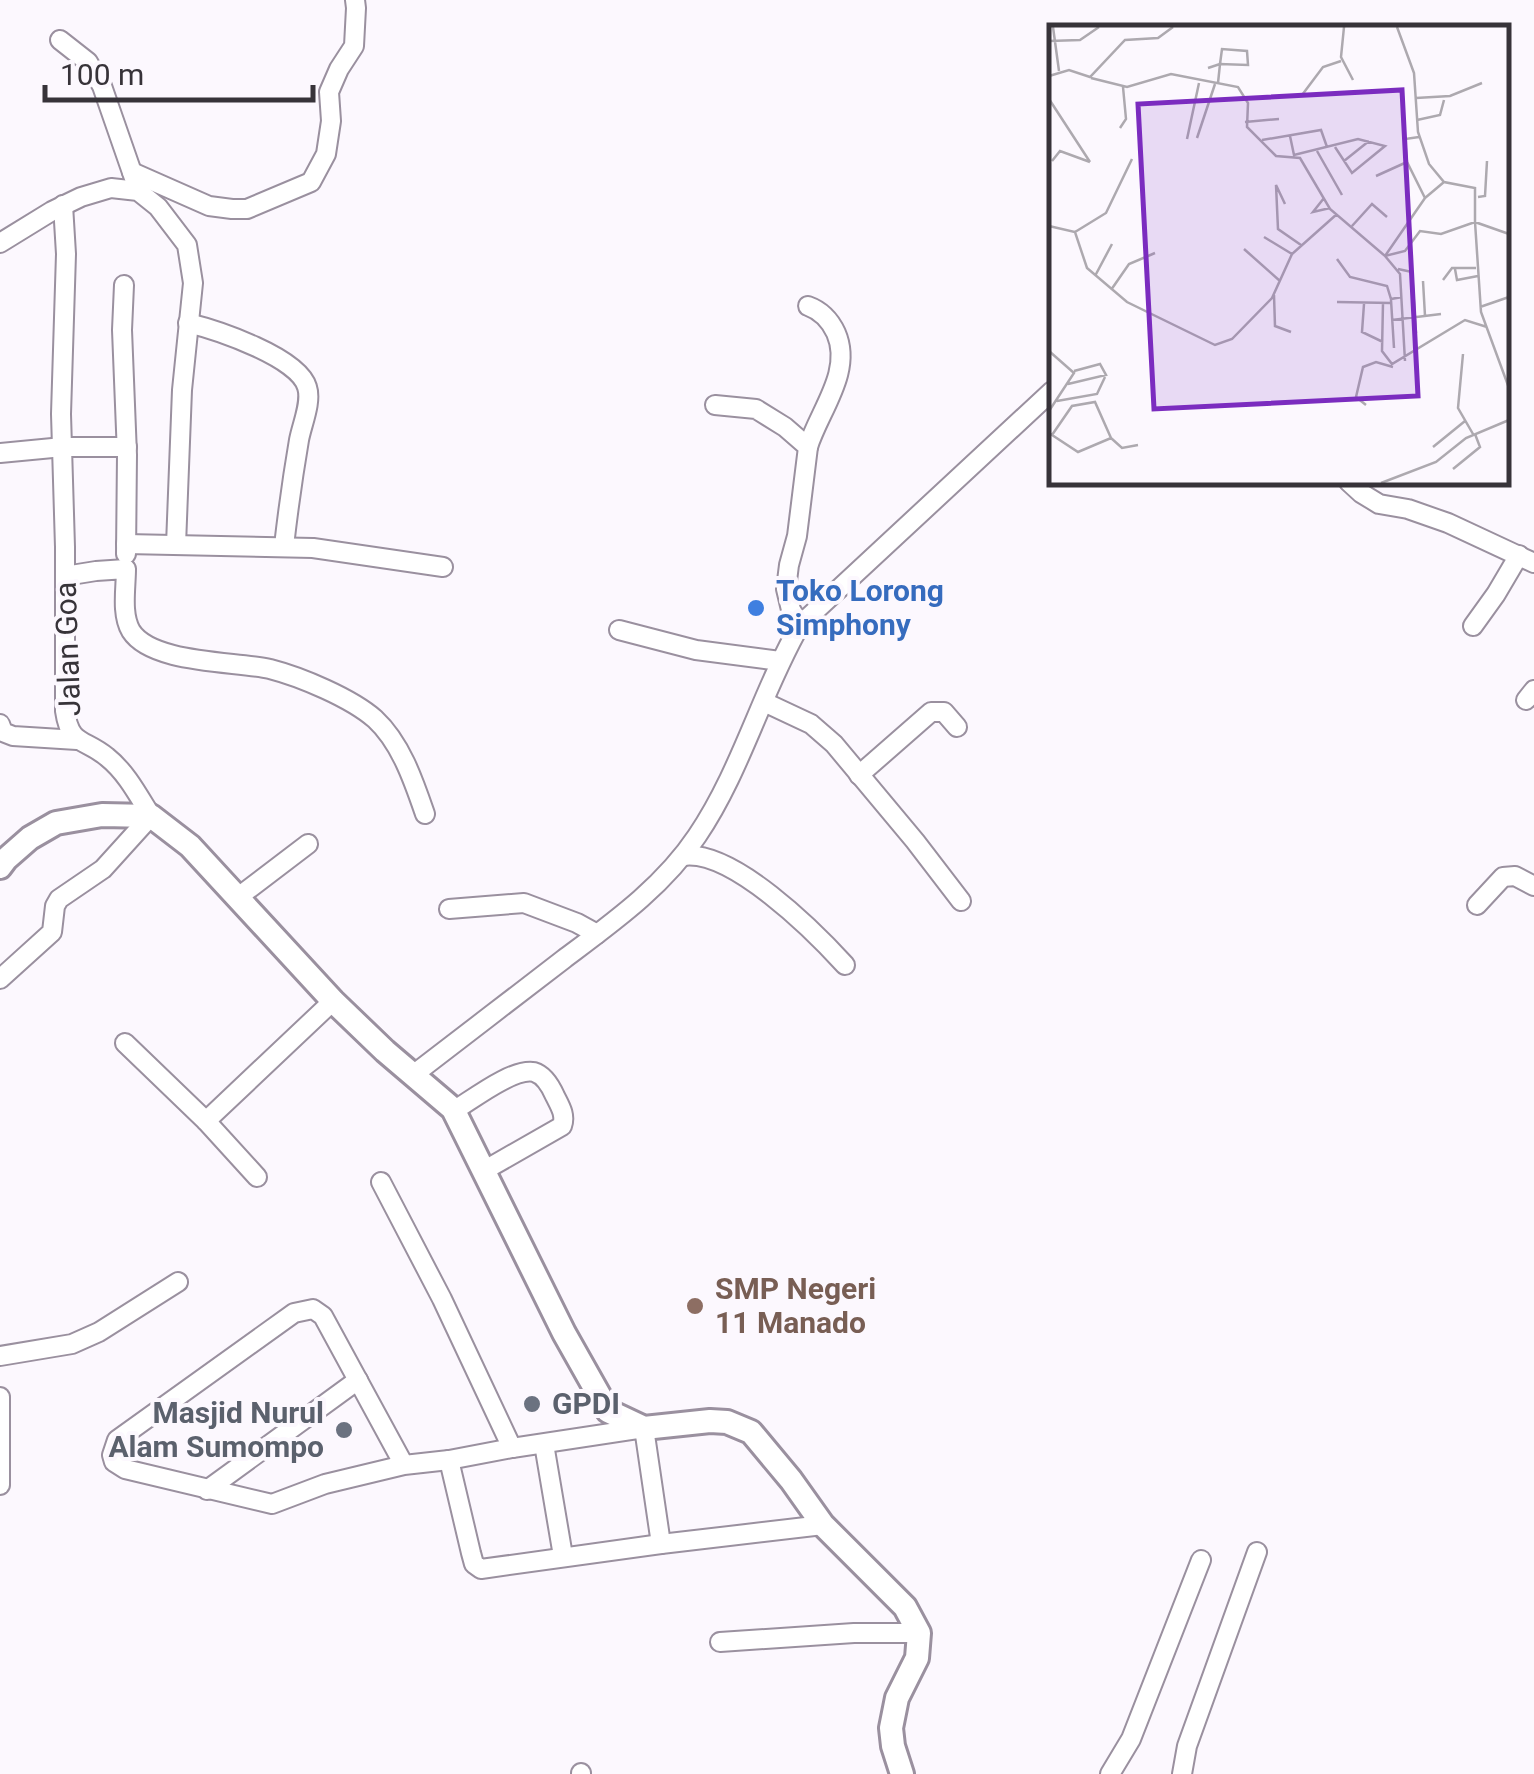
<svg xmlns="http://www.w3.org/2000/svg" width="1534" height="1774" font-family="Roboto,sans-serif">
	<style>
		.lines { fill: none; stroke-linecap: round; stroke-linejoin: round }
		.minor-casing { stroke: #9a909f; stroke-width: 22 }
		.tertiary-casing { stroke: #9a909f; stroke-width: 28 }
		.minor { stroke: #fff; stroke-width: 18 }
		.tertiary { stroke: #fff; stroke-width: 22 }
		.shop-dot { fill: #3f7fe0; stroke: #fcf8fe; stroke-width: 4 }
		.education-dot { fill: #8d6e63; stroke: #fcf8fe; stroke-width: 4 }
		.worship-dot { fill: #6b7280; stroke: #fcf8fe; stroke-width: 4 }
		.labels { text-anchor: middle; stroke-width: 8; stroke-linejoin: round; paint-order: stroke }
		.shop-label { font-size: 30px; font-weight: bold; fill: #366cbe; stroke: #fcf8fe; text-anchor: start }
		.street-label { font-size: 30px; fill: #373339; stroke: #fcf8fe }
		.education-label { font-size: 30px; font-weight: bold; fill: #785e54; stroke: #fcf8fe; text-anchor: start }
		.worship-label { font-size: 30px; font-weight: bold; fill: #5b616d; stroke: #fcf8fe; text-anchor: start }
		.inset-road { fill: none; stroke: #ada9af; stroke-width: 2.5 }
		.view { fill: #7b2cbf; fill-opacity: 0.15; stroke: #7b2cbf; stroke-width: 5 }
		.inset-edge { fill: none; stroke: #373339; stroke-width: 5 }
	</style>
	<rect width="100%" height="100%" fill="#fcf8fe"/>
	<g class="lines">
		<g class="minor-casing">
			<g id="minor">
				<polyline points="60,40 88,62 102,86 135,181"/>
				<polyline points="132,172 209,206 232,209 247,209 311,182 326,154 331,121 329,92 339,69 354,46 356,8 355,0"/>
				<polyline points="0,243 52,211 81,197 111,188 138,191 158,207 187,245 193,283 182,390 176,545"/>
				<polyline points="124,285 122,330 127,455 126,554"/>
				<path d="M 808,306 C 822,311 830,320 836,333 C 853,372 819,411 808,447"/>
				<path d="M 188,323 C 217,330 298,357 307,387 C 312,402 302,424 299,440 C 293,475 288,511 284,546"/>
				<polyline points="715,405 756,409 785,427 808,447 797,536 789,565 786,589 791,610 800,625"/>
				<polyline points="0,453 63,447 127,447"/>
				<polyline points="1349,482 1361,493 1379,504 1408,509 1448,523 1534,563"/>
				<polyline points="126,544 313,548 443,567"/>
				<path d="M 65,576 L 96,571 L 126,569 C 126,588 121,614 131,631 C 152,664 235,661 270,669 C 301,677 351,698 375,719 C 401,743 414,782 425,814"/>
				<polyline points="1473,626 1496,594 1519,555"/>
				<polyline points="619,630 696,650 780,661"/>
				<polyline points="1526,700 1534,690"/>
				<polyline points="764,702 811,724 834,744 915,841 961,901"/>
				<polyline points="0,724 3,732 13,736 77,740"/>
				<polyline points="859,775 931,712 944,712 957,727"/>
				<path d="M 683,856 C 732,849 814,931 845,965"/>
				<polyline points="237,898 308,844"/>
				<polyline points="1477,905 1503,877 1515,876 1534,886"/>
				<polyline points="449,909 524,903 577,923 597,934"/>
				<path d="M 0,979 L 52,932 L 55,906 L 59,899 L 103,869 L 151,816 C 138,795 126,772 107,757 C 84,738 70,746 65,711 L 65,547 L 61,414 L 66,254 L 63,205"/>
				<polyline points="125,1043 206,1121 333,1001"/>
				<path d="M 413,1075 C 463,1036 514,998 564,959 C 612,923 663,887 697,836 C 741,771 761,693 800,625 L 1052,391"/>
				<path d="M 455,1110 C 473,1099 513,1068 534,1072 C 544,1075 551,1087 555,1096 C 560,1106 566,1115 562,1126 L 485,1170"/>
				<polyline points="206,1121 257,1177"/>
				<polyline points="381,1182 442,1299 512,1448"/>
				<polyline points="0,1356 72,1344 99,1332 178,1282"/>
				<polyline points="0,1397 0,1485"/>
				<polyline points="544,1444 563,1556"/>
				<polyline points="449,1460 471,1553 474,1564 481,1569 661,1544 823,1525"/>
				<polyline points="404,1465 323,1316 313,1309 294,1313 117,1440 112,1455 114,1462 125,1469 272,1504 325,1484 404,1465 449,1460 512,1448 644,1428 661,1544"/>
				<polyline points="207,1490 358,1380"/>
				<polyline points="720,1642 854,1633 919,1633"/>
				<polyline points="581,1774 581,1773"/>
				<polyline points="1110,1774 1131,1739 1201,1560"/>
				<polyline points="1182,1774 1187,1746 1257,1552"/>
			</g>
		</g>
		<g class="tertiary-casing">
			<polyline id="tertiary" points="0,867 6,859 30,838 56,823 102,815 151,816 190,846 333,1001 385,1051 453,1109 564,1333 608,1411 644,1428 710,1421 727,1422 751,1432 791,1480 823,1525 905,1607 919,1633 917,1658 897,1698 891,1728 893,1746 902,1774"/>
		</g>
		<use href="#minor" class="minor"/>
		<use href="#tertiary" class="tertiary"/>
	</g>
	<circle class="shop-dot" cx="756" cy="608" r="10"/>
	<circle class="education-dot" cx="695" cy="1306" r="10"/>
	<g class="worship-dot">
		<circle cx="532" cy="1404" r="10"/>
		<circle cx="344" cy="1430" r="10"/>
	</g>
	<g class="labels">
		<g class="shop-label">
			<text x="776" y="601">Toko Lorong<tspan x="776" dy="34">Simphony</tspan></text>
		</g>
		<g class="street-label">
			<text transform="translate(68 649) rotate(-92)" y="10">Jalan Goa</text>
		</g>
		<g class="education-label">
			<text x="715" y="1299">SMP Negeri<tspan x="715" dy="34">11 Manado</tspan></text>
		</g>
		<g class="worship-label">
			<text x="552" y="1414">GPDI</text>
			<text x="324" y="1423" text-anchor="end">Masjid Nurul<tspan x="324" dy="34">Alam Sumompo</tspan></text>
		</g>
	</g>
	<g transform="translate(1049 25)">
		<rect width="460" height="460" fill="#fcf8fe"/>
		<path class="inset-road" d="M 4,2 L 10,46M 295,2 L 292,32 L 304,55M 348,2 L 365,48 L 369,107 L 380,139 L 395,157 L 426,163 L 426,197 L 460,209M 0,16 L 31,15 L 50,2M 159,43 L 171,39 L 173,24 L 198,26 L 199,40 L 171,39 L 169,58M 0,51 L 20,45 L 41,52 L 76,15 L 109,13 L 124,2M 42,53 L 78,62 L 122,49 L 189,62 L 199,78 L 198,102 L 227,131 L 251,133 L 281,184 L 336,231 L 356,226 L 371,206 L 392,209 L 426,197 L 432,287 L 460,363M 253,70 L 274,42 L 292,36M 367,73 L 401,71 L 433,58M 0,74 L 41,137M 368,95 L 391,90 L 395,75M 196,97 L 230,94M 71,103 L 77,94 L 74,62M 241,111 L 245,130 L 309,114 L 336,121 L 303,148 L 286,122M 148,113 L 166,59M 138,114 L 150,58M 213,115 L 272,105 L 278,122M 268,126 L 293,170M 3,136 L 11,126 L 41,137M 295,136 L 320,116M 358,137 L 356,114 L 370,112M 327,151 L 358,137 L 376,173 L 395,157M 429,172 L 436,171 L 438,136M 275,173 L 264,187 L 281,183M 236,179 L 227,160 L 229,204 L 252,220M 0,201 L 26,207 L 38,243 L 78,277 L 166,320 L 183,314 L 223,273 L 243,229 L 288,189M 303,201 L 323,179 L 338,192M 26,207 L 57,188 L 83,134M 215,212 L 243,229M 195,224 L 231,256M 288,234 L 301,252 L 338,261 L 342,274 L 353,272M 349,244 L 363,247 L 367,308M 406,244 L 408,255 L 429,251M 46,251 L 63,219M 394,255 L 403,243 L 427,243M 374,256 L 376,291M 62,265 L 80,239 L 106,228M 225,270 L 226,301 L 242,307M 342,275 L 345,323M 288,277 L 342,278M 334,278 L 333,326 L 343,339 L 416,295 L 438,302M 315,279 L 313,307 L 334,317M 431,282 L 460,272M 343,295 L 392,289M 0,326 L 25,348 L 0,386M 414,329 L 409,383 L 424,409M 356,336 L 351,249 L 336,231 L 376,173M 19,359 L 57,350 L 51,339 L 25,346M 8,376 L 48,369 L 56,352M 317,380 L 307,372 L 314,342 L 327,337 L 344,342M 0,408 L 29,427 L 62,413 L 73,423 L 89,420M 3,410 L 23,381 L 46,377 L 62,413M 384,422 L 416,396M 404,444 L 431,422 L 426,409M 332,458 L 387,437 L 417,413 L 460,395"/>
		<path class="view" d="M 353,65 L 369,371 L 105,384 L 89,79 Z"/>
		<rect width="460" height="460" class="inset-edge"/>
	</g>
	<path d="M45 85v15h268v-15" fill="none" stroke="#373339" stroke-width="5"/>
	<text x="60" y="85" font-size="30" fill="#373339" stroke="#fcf8fe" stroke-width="8" paint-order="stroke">100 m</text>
</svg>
